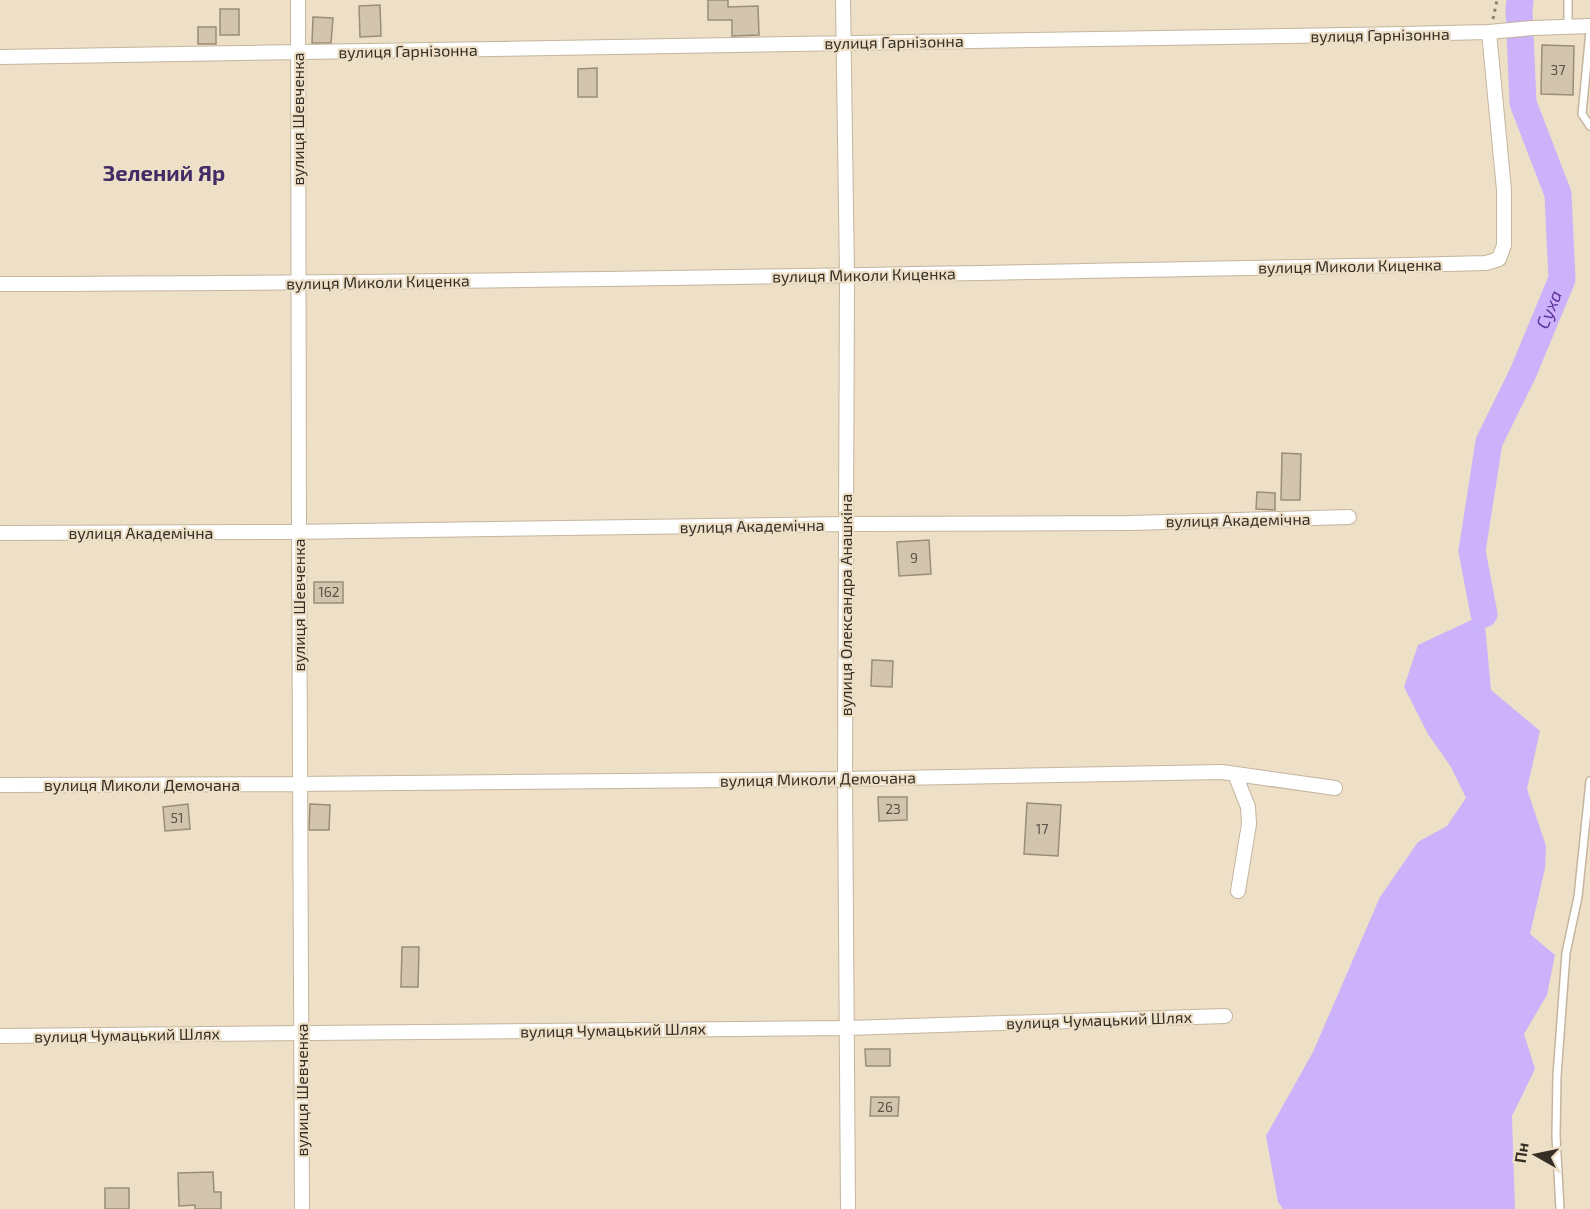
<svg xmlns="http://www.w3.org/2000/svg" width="1590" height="1209" font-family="'Exo 2',sans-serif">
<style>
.water{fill:#cbb2fb}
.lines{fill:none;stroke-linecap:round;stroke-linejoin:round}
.river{stroke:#cbb2fb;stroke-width:27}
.building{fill:#d3c5ad;stroke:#9b8d77;stroke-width:1.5}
.service-casing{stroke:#c4b59e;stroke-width:10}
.minor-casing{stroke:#c4b59e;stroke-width:16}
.path{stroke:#8d8272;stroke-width:3;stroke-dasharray:3 4.5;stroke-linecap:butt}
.service{stroke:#fff;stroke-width:7}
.minor{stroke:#fff;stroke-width:14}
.labels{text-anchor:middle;stroke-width:4.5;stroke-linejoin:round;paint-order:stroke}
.number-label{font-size:14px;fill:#5c5448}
.street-label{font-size:16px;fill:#352f26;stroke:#eedfc7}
.water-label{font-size:18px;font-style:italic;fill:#61349b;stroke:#eedfc7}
.district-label{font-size:22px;font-weight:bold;fill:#432b66;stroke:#eedfc7}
</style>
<rect width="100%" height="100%" fill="#eedfc7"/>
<!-- water -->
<path class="water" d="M1484 614 1491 690 1540 731 1527 789 1546 846 1545 868 1530 934 1555 955 1547 995 1524 1034 1535 1069 1512 1116 1515 1209H1283L1278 1202 1266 1136 1313 1052 1380 897 1418 842 1447 826 1466 798 1451 767 1428 734 1404 687 1418 645Z"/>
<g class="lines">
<!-- river -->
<path class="river" id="s1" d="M1484 614 1472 551 1489 442 1523 373 1562 279 1558 194 1523 103 1519 10 1520 0"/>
</g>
<!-- building -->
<path class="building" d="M708 0H728V7L758 6 759 35 732 36V20H708Z
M380 5 381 36 360 37 359 6Z
M220 9H239V35H220Z
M313 17 333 18 331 43H312Z
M198 27H216V44H198Z
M1542 45 1574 46 1573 95 1541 94Z
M597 68V97H578V69Z
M1282 453 1301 454 1300 500H1281Z
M1257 492 1275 493V510L1256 509Z
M929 540 931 574 899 576 897 542Z
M314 582H343V603H314Z
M872 660 893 661 892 687 871 686Z
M878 797H907V820L879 821Z
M1027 803 1061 805 1058 856 1024 854Z
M188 804 190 829 165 831 163 807Z
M310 804 330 805 329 830H309Z
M402 947H419L418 987H401Z
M865 1049H890V1066H866Z
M871 1097H899L898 1116H870Z
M213 1172 214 1192H221V1209H195V1205L179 1206 178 1173Z
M105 1188H129V1209H105Z"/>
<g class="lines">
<!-- service casing -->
<g class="service-casing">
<path id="service" d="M1568 27V0
M1590 31 1582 114 1590 126
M1560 1209 1556 1136 1557 1076 1566 953 1578 897 1590 781"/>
</g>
<!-- minor casing -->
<g class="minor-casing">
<path id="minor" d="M298 0 299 532 302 1209
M843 0 847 276 845 779 848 1209
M0 57 1404 34 1489 32 1533 28 1590 26
M0 284C469 283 938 274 1407 265L1486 263 1499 259 1504 245V190L1489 32
M0 533 288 532 847 524 1130 523 1349 517
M1235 774 1248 807 1249 824 1238 891
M0 785 294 784 845 779 1222 772 1335 788
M0 1036 847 1028 1225 1016"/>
</g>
<!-- path -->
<path class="path" d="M1493 19 1497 0"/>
<!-- service -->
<use href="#service" class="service"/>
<!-- minor -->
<use href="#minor" class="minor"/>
</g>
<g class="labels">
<!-- number labels -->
<g class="number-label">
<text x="1558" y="75">37</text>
<text x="914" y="563">9</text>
<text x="329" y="597">162</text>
<text x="893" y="814">23</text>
<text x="177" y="823">51</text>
<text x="1042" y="834">17</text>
<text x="885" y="1112">26</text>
</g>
<!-- street labels -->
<g class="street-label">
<text transform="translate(1380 35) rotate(-1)" y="6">вулиця Гарнізонна</text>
<text transform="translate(894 42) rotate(-1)" y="6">вулиця Гарнізонна</text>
<text transform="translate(408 51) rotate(-1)" y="6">вулиця Гарнізонна</text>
<text transform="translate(298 119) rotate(-90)" y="6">вулиця Шевченка</text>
<text transform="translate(1350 266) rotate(-1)" y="6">вулиця Миколи Киценка</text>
<text transform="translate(864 275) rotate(-1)" y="6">вулиця Миколи Киценка</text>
<text transform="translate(378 282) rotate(-1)" y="6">вулиця Миколи Киценка</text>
<text transform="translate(1238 520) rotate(-1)" y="6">вулиця Академічна</text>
<text transform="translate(752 526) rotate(-1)" y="6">вулиця Академічна</text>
<text x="141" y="539">вулиця Академічна</text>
<text transform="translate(299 605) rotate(-90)" y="6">вулиця Шевченка</text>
<text transform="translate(846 605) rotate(-90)" y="6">вулиця Олександра Анашкіна</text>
<text transform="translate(818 779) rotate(-1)" y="6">вулиця Миколи Демочана</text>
<text x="142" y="791">вулиця Миколи Демочана</text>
<text transform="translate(1099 1020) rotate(-2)" y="6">вулиця Чумацький Шлях</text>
<text transform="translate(613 1030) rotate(-1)" y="6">вулиця Чумацький Шлях</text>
<text transform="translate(127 1035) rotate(-1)" y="6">вулиця Чумацький Шлях</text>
<text transform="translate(302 1090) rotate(-90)" y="6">вулиця Шевченка</text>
</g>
<!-- water labels -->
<g class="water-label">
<text dy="6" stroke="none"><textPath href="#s1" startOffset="320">Суха</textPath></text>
</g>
<!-- district labels -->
<g class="district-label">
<text x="164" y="181">Зелений Яр</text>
</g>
</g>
<!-- north arrow -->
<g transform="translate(1536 1155) rotate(279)" stroke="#eedfc7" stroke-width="4.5" paint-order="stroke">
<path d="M0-4.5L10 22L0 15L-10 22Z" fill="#352f26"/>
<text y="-9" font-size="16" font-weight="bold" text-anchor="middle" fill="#352f26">Пн</text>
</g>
</svg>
